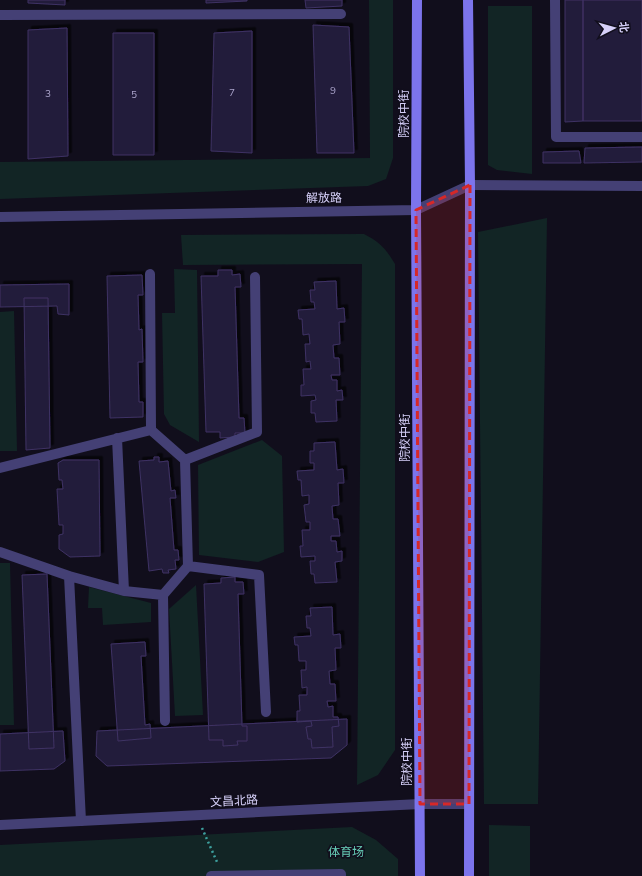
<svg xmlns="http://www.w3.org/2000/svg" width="642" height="876" font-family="'Nunito Sans','Noto Sans SC',sans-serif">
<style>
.green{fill:#122525}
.building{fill:#241d3b;stroke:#3e3264;filter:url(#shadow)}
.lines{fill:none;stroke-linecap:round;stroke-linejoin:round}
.path{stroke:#3da09e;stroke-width:2.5;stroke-dasharray:2 3;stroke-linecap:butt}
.service{stroke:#444075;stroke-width:10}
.minor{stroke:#444075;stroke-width:10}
.tertiary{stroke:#444075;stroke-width:10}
.secondary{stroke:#7c74ec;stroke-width:10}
.marked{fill:#d62828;fill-opacity:0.2;stroke:#d62828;stroke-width:3;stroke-dasharray:8 5;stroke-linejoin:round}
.labels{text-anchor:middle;stroke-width:3.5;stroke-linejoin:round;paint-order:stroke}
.number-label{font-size:10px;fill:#aaa3ca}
.street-label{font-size:12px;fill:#d6d0f9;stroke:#110e1c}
.park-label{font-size:12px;fill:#67ceb8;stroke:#110e1c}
</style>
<defs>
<filter id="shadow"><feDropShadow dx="3.5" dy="-3.5" stdDeviation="0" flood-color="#0009"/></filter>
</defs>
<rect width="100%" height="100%" fill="#110e1c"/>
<!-- green -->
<path class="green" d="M369 0H393V158L386 179 368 186 0 199V162L370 158Z
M488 6H532V174L497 170 488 165Z
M547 218 538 804H484L478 232Z
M364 234C380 242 386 249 395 264V750L378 775 357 785 362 264 183 265 181 235Z
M174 269 197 270 199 442 170 425 164 414 162 313H175Z
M14 311 17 451H0V312Z
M262 440 282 456 284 552 258 562 199 555 198 465Z
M0 563H10L14 725H0Z
M196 585 203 715 175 716 169 609Z
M89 587 151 603V622L103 625 102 608H88Z
M489 825 530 826V876H489Z
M352 827 376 840 398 859V876H0V845Z"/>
<!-- building -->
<path class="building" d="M28 0H65V5L28 3Z
M206 0H247V1L206 3Z
M305 0H342V6L306 8Z
M565 0H583V121L565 122Z
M583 0H642V121H583Z
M313 25 349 27 354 153H317Z
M67 28 68 156 28 159V30Z
M252 31V153L211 151 214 33Z
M113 33H154V155H113Z
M642 147V162L584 163 585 148Z
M579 151 581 163H543V152Z
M218 270H232V275L240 274 241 287H235L239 418H244L245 433H235V437L220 438V432H206L201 276H218Z
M142 275 143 295H138L139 330 142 329 143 362H138L139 402H143V417L110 418 107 276Z
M336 281 337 309 344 308 345 322H339L340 344 333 345 334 358H339L340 375H331L332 380H337V391L342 390 343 400H336L337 421 316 422 315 413H311V401L316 400 315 395 301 396V385H304L303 369H311L310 361 306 362 305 344H310L309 334 303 335 302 319H299L298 310 315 309 314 302H311L310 290H315L314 282Z
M69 284V315L58 314 57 306 0 307V285Z
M24 298H48L50 448 26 450Z
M335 442 337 470 343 469 344 483H338L339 505 332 506 333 519H338L340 536H331V541H336L337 552 342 551V561L335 562 337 582 315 583 314 574H311L310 561H315V556L301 557 300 546H303L302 530H310V522H306L304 505 309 504V495L302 496 301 480H298L297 471 314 470V463H310V451H314V443Z
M154 457H159V462L168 461 171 491 175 490 176 498H170L174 550H178L179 560H175L176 569 168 570 169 573H163L162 569 149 571 139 461 154 460Z
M63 460H99L100 556 70 557 59 549V535L63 534V525H59L57 489H63L62 480H59L58 463Z
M47 574 54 748 29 749 22 575Z
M235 577V582H243L244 594H238L242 726H247V741H237L238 745 223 746V740H209L204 584 221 583V578Z
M332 607 333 635 340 634 341 648H335L336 670 329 671 330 684H335L336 701H327L328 707 333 706V717H338L339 726 332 727 333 747 312 748 311 739H308L306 727 312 726 311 721 297 722V711H300L299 695H307V687L302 688 301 670H306V661H299L298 645H295L294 637 311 636 310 628H307L306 616H311L310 608Z
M145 642 146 656H141L145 725 150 724 151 738 118 741 111 644Z
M347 719V745L331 758 107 766 96 756 97 731Z
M63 731 65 761 54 769 0 771V734Z"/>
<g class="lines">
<!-- path -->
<path class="path" d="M202 828 217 862"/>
<!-- service -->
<path class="service" d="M555 0 556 137H642
M0 15 341 14
M150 274 151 430
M117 438 124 591
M185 460 257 432 255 277
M0 468 151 430 185 460 188 566 163 595 124 591 69 576 0 552
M188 566 259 575 266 712
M69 576 81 821
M163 595 165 721
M211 876 341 874V876"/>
<!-- minor -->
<path class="minor" d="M470 185 642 186"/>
<!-- tertiary -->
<path class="tertiary" d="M0 217 416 210 470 185
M0 825 420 804H469"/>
<!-- secondary -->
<path class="secondary" d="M417 0 416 210 420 876
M468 0 470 185 469 876"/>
</g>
<!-- marked area -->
<path class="marked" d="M470 185 469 804H420L416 210Z"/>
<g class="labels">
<!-- number labels -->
<g class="number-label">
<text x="333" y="94">9</text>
<text x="232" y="96">7</text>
<text x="48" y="97">3</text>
<text x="134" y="98">5</text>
</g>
<!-- street labels -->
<g class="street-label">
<text transform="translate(404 114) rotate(-90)" y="4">院校中街</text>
<text transform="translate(324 198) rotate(-1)" y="4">解放路</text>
<text transform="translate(405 438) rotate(-90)" y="4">院校中街</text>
<text transform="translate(407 762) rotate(-90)" y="4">院校中街</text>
<text transform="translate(234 801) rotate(-3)" y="4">文昌北路</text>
</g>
<!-- park labels -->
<g class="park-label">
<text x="346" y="856">体育场</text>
</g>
</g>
<!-- north arrow -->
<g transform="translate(614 28) rotate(84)" stroke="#110e1c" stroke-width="3" paint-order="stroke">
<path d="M0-3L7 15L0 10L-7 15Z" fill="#d6d0f9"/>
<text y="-6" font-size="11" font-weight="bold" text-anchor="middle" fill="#d6d0f9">北</text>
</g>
</svg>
